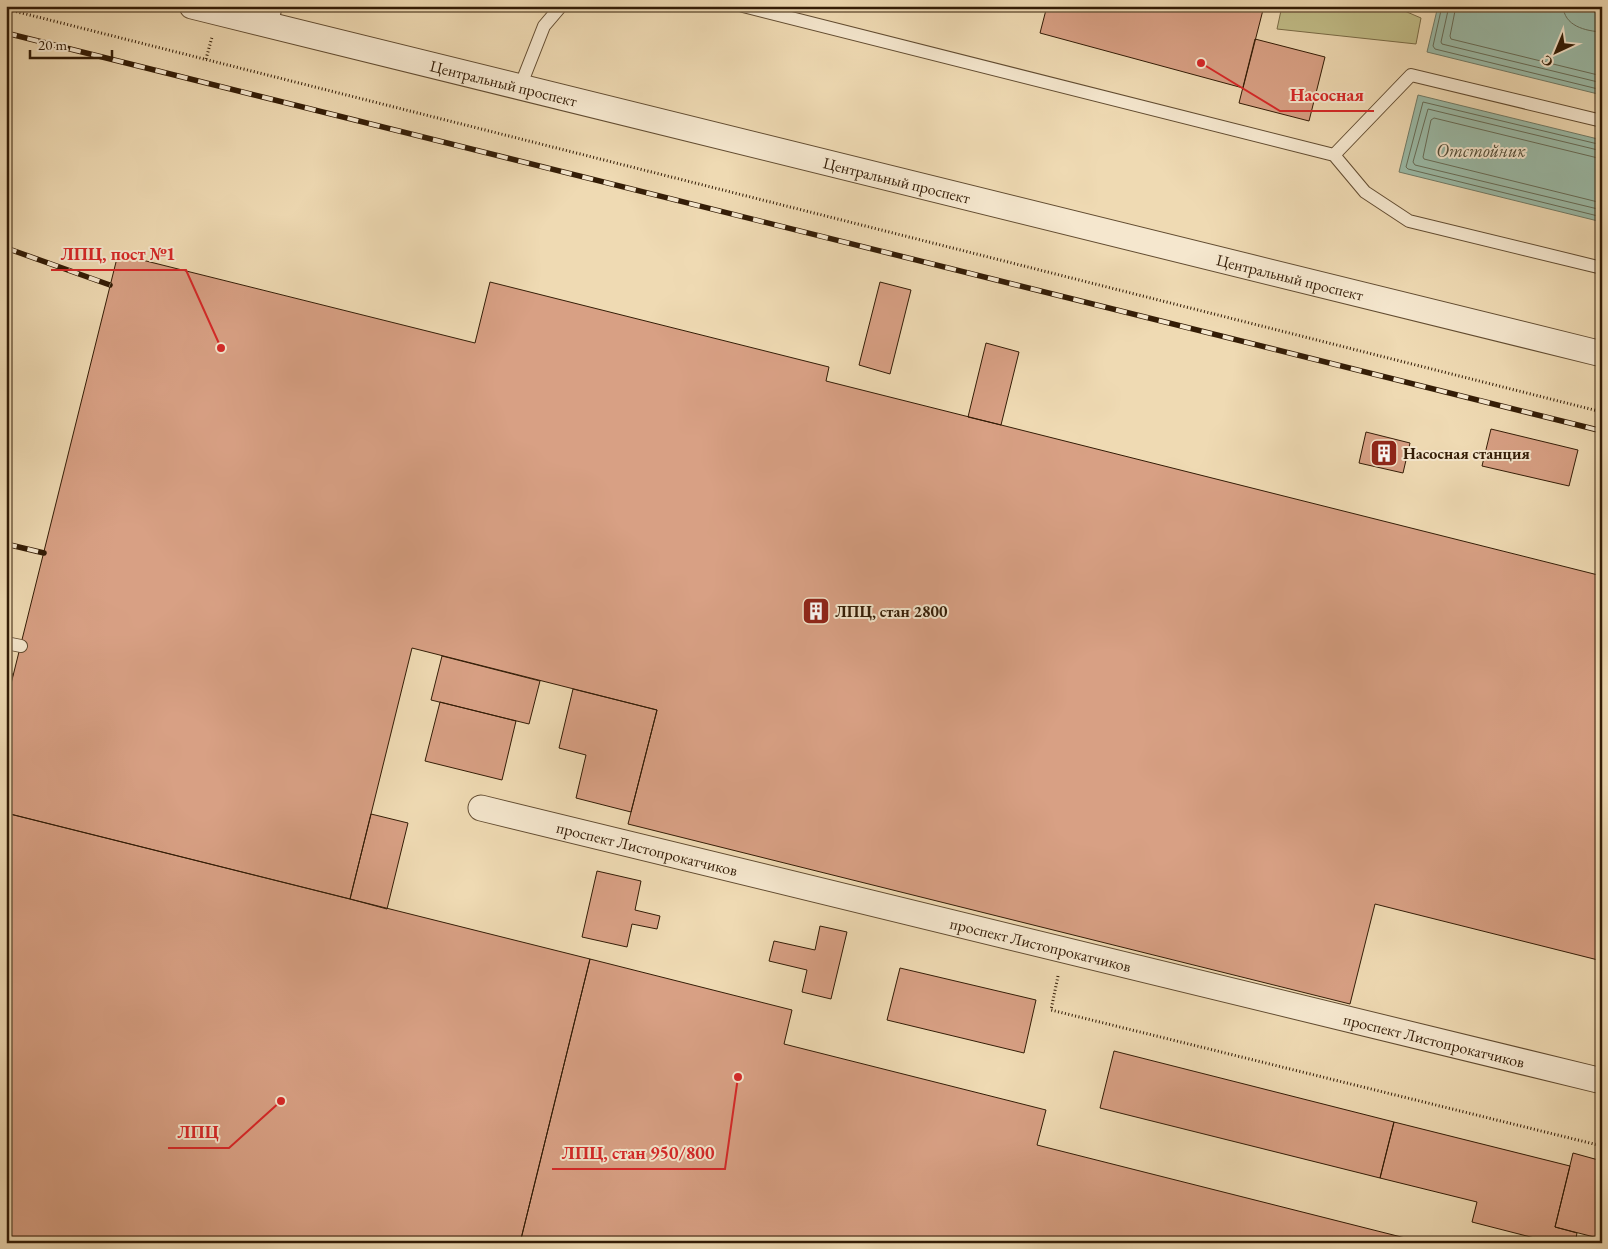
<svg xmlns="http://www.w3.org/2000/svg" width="1608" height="1249" font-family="'EB Garamond',serif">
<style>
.green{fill:#c1bd88;stroke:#7a6c47}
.water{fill:#9bbba8;stroke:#717b67}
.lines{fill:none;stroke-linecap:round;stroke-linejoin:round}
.shore{stroke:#676c57;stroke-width:1}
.building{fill:#d8a084;stroke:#331c06}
.service-casing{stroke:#624c31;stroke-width:14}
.minor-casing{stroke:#624c31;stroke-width:27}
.path{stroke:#331c06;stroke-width:3;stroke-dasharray:1 2.5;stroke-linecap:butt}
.service{stroke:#f5e7ce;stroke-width:12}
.minor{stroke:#f5e7ce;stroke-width:25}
.rail-casing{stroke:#331c06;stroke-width:5.5}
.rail{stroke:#f5e7ce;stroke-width:4;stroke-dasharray:11;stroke-linecap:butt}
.labels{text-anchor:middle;stroke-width:4;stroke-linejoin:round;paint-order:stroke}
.street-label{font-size:16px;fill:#331c06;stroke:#f5e7ce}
.poi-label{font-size:16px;font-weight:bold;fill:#331c06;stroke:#f5e7ce;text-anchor:start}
.water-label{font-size:18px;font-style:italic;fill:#524c37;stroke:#f5e7ce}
.leader{fill:none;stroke:#d62828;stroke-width:2}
.callout-dot{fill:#d62828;stroke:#f5e7ce;stroke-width:2}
.callout-label{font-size:18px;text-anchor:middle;font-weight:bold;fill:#d62828;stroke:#f5e7ce;stroke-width:4;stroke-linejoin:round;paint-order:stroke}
</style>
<rect width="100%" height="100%" fill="#efdab3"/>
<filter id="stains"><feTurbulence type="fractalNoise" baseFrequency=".004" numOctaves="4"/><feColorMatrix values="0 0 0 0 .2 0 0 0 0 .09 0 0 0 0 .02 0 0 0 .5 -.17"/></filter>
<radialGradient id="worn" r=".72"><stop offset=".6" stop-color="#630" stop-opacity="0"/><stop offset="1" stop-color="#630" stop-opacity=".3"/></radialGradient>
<!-- green -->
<path class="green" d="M1282 6H1393L1421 18 1416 44 1277 29Z"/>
<!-- water -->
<path class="water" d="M1438 6H1573L1602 13V95L1427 52Z
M1418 95 1602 140V222L1399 172Z"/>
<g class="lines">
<!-- shore -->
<path class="shore" d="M1442 6 1433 46 1435 49 1602 90
M1449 6 1441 42 1442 44 1602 83
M1456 6 1450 36 1451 39 1602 76
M1563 6C1564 26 1585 31 1602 32
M1602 145 1423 102 1406 167 1408 169 1602 217
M1602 151 1428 109 1413 162 1415 165 1602 210
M1602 159 1434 118 1431 120 1423 157 1424 159 1602 203"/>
</g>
<!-- building -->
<path class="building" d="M1047 6H1264L1243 88 1040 33Z
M1255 39 1325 57 1309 121 1239 103Z
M118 254 475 343 490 282 829 367 826 381 1602 576V961L1375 904 1350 1004 628 824 657 710 412 648 350 899 6 813V704Z
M880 282 911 290 890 374 859 365Z
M986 343 1019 352 1001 425 968 417Z
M1491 429 1578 450 1569 486 1482 466Z
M1366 432 1410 443 1403 473 1359 463Z
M442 656 540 681 529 724 431 700Z
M6 673 13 674 6 704Z
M573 689 657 710 631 812 576 798 586 755 559 748Z
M440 702 516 721 502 780 425 761Z
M6 813 590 959 520 1243H6Z
M371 814 408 823 387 909 350 899Z
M597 871 641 881 635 910 660 916 657 929 632 924 627 947 582 937Z
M820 926 847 932 831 999 802 992 807 970 769 961 774 941 815 950Z
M590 959 792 1010 784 1044 1046 1110 1037 1145 1425 1243H520Z
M900 968 1036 1000 1024 1053 887 1020Z
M1114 1051 1394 1122 1380 1178 1100 1108Z
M1394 1122 1570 1166 1555 1227 1577 1233 1575 1243H1554L1472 1222 1477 1202 1380 1178Z
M1573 1153 1602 1161V1239L1555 1227Z"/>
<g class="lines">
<!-- service casing -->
<g class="service-casing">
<path id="service" d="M743 6 1334 155 1365 192 1409 221 1602 268
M271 26 276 6
M520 87 544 26 561 6
M1334 155 1411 75 1602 121
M6 643 21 646"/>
</g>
<!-- minor casing -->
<g class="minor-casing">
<g id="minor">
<path id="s1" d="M192 6 1602 354"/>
<path id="s2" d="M481 808 1602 1081"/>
</g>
</g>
<!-- path -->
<path class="path" d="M6 9 1602 412
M206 59 212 37
M1058 976 1051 1010 1602 1146"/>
<!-- service -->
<use href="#service" class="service"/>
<!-- minor -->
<use href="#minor" class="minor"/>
<!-- rail casing -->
<g class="rail-casing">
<path id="rail" d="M6 33 1602 431
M6 248 110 285
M6 544 44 553"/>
</g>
<!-- rail -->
<use href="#rail" class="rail"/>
</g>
<!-- icons -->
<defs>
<g id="building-square" transform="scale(1.4375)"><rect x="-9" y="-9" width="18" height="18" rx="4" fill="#8f2418" stroke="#f5e7ce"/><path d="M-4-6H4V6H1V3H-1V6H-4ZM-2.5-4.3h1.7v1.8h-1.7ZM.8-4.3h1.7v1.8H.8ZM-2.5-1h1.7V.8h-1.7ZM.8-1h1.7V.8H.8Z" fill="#fff"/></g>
</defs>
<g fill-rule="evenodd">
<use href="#building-square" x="1384" y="453"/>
<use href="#building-square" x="816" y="611"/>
</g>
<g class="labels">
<!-- street labels -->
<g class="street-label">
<text dy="6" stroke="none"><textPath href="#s1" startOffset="321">Центральный проспект</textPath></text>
<text dy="6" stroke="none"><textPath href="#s1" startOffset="726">Центральный проспект</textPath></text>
<text dy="6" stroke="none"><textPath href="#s1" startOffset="1131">Центральный проспект</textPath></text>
<text dy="6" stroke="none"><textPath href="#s2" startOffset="171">проспект Листопрокатчиков</textPath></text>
<text dy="6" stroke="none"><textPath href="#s2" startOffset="576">проспект Листопрокатчиков</textPath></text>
<text dy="6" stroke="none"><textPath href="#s2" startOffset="981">проспект Листопрокатчиков</textPath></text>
</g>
<!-- poi labels -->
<g class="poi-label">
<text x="1403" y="459">Насосная станция</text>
<text x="835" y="617">ЛПЦ, стан 2800</text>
</g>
<!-- water labels -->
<g class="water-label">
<text x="1481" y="157">Отстойник</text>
</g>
</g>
<!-- callouts -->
<path class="leader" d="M1201 63L1280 111H1374M221 348L186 270H51M281 1101L229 1148H168M738 1077L725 1169H552"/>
<g class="callout-dot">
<circle cx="1201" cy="63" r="5"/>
<circle cx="221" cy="348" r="5"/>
<circle cx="281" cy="1101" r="5"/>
<circle cx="738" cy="1077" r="5"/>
</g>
<g class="callout-label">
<text x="1327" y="101">Насосная</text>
<text x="118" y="260">ЛПЦ, пост №1</text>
<text x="198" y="1138">ЛПЦ</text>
<text x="638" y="1159">ЛПЦ, стан 950/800</text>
</g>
<!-- margin -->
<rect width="1608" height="1249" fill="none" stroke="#efdab3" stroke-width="25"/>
<rect x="8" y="8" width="1593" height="1234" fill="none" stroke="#331c06" stroke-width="2.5"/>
<rect x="12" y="12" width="1583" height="1224" fill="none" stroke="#331c06"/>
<!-- north arrow -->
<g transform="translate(1556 52) rotate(224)" stroke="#f5e7ce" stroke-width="4" paint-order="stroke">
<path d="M0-4L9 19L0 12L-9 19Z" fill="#331c06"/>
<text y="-8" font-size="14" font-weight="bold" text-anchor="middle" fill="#331c06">С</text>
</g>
<!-- scale -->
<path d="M30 50v8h82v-8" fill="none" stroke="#331c06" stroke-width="2.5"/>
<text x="38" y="50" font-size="15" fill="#331c06" stroke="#f5e7ce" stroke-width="4" paint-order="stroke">20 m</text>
<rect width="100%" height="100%" filter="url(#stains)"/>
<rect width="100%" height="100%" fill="url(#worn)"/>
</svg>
